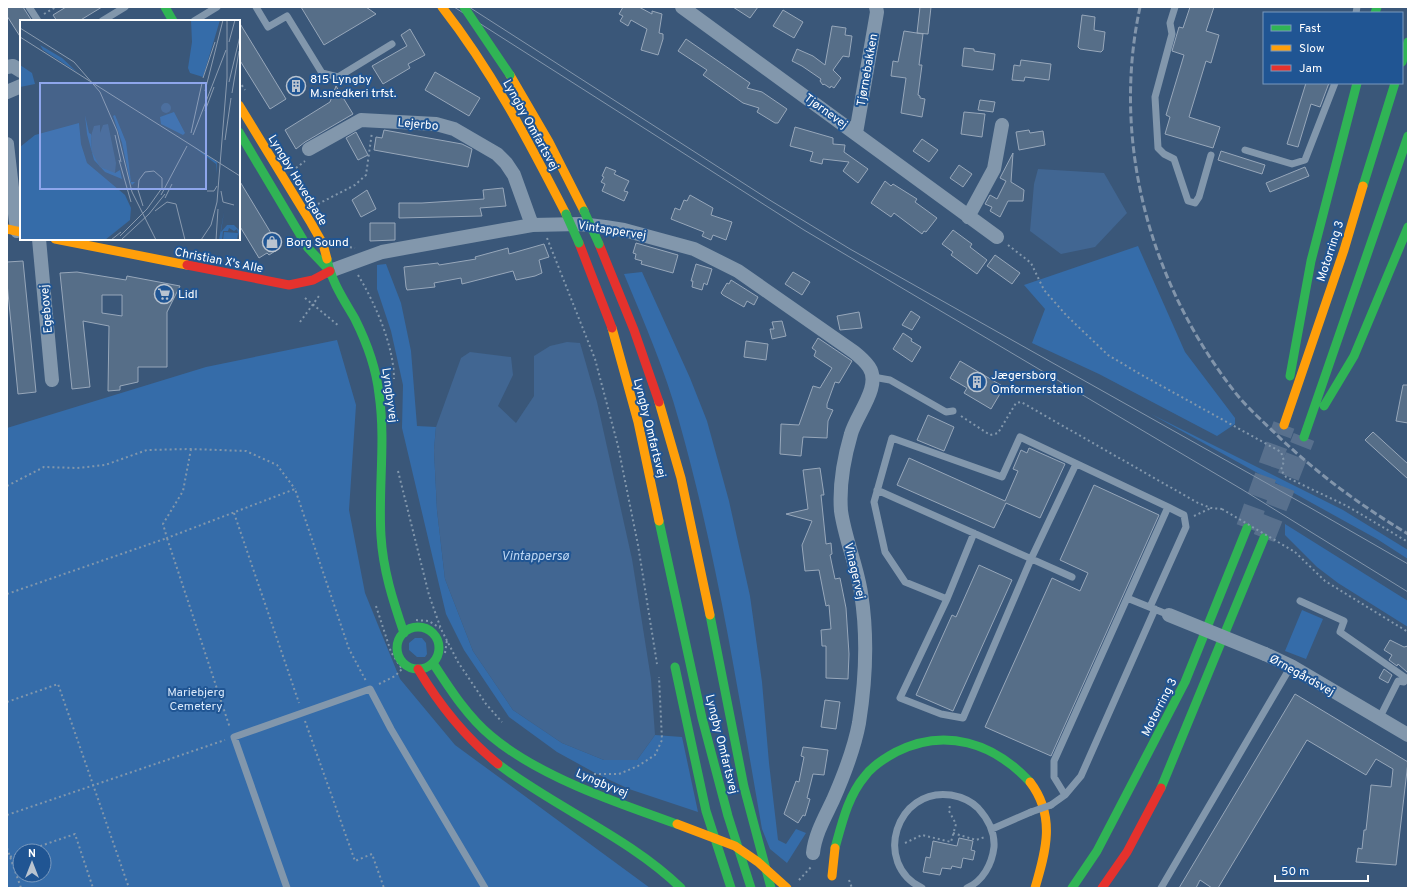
<svg xmlns="http://www.w3.org/2000/svg" width="1415" height="895" font-family="Overpass,sans-serif">
<style>
.green{fill:#356ca9;fill-rule:evenodd}
.water{fill:#416692}
.building{fill:#566e88;stroke:#97a7ba;fill-rule:evenodd}
.lines{fill:none;stroke-linecap:round;stroke-linejoin:round}
.highway-tunnel{stroke:#58708d;stroke-width:22;stroke-dasharray:22 11;stroke-linecap:butt}
.path{stroke:#8297ac;stroke-width:2;stroke-dasharray:2 3;stroke-linecap:butt}
.lane{stroke:#8297ac;stroke-width:7}
.street{stroke:#8297ac;stroke-width:14}
.fast{stroke:#30b455;stroke-width:9}
.slow{stroke:#ff9f0a;stroke-width:9}
.jam{stroke:#e5322d;stroke-width:9}
.tram{stroke:#8295ab;stroke-width:1}
.rail{stroke:#8295ab;stroke-width:3;stroke-dasharray:7 3;stroke-linecap:butt}
.path-bridge{stroke:#8297ac;stroke-width:2;stroke-dasharray:2 3;stroke-linecap:butt}
.lane-bridge{stroke:#8297ac;stroke-width:7}
.street-bridge{stroke:#8297ac;stroke-width:14}
.fast-bridge{stroke:#30b455;stroke-width:9}
.slow-bridge{stroke:#ff9f0a;stroke-width:9}
.labels{text-anchor:middle;stroke-width:4;stroke-linejoin:round;paint-order:stroke}
.street-label{font-size:12px;fill:#fff;stroke:#205593}
.poi-label{font-size:12px;fill:#fff;stroke:#205593;text-anchor:start}
.park-label{font-size:12px;fill:#d8e8fa;stroke:#205593}
.water-label{font-size:13px;font-style:italic;fill:#bfd8f4;stroke:#205593}
.inset-road{fill:none;stroke:#899aaf;stroke-width:1}
.view{fill:#8ea6ec;fill-opacity:0.15;stroke:#8ea6ec;stroke-width:2}
.inset-edge{fill:none;stroke:#fff;stroke-width:2}
</style>
<rect width="100%" height="100%" fill="#3a5779"/>
<!-- green -->
<path class="green" d="M1138 246 1185 352 1235 418V424L1217 436 1099 374 1032 343 1045 309 1024 285Z
M386 264 401 303 411 351 417 426 436 427 434 450 437 510 445 579 473 651 513 710 562 743 604 760H637L655 735 682 737 698 812 629 789 597 774 557 752 509 717 464 650 446 614 402 428 403 385 391 331 377 289V265Z
M642 272 690 378 707 421 729 501 750 596 762 682 769 763 778 840 786 844 796 829 806 833 787 863 770 849 762 829C738 692 717 555 679 421 665 370 644 322 624 274Z
M337 340 356 405 349 510 365 593 400 679 455 745 650 888H7V428L206 367ZM20 851H44V875H20Z
M1151 414 1343 510 1408 550V559L1377 539Z
M1285 524 1408 601V627L1338 583 1317 567 1285 535Z
M1302 610 1323 619 1306 659 1285 651Z
M415 638H422L426 643 427 654 425 657H417L409 650V643Z"/>
<!-- water -->
<path class="water" d="M1038 169 1104 173 1127 213 1095 247 1061 254 1030 231 1034 184Z
M567 342 580 343 597 402 632 559 651 679 655 735 637 760H604L562 743 513 710 473 651 445 579 437 510 434 450 436 427 461 358 470 352 511 357 513 375 498 406 516 423 534 396V356L550 346Z"/>
<!-- building -->
<path class="building" d="M7 7H23L32 21H21V38L7 16Z
M66 7H102L79 21H57L53 15Z
M301 7H366L376 14 324 45Z
M623 7H639L652 14V11L662 14 659 33 663 34V39L658 55 641 50 647 29 631 20 628 26 620 21 623 16 619 14Z
M733 7H758L750 18Z
M920 7H931L928 34 917 33Z
M1190 7H1214L1206 31 1219 35 1211 63 1206 61 1189 117 1220 127 1213 148 1165 134 1170 117 1166 115 1184 55 1172 51 1179 27 1183 28Z
M783 10 803 22 794 38 773 26Z
M1082 15 1095 17 1094 30 1105 32 1103 50 1101 52 1080 49 1078 47Z
M239 22 286 99 270 109 239 59Z
M832 26 846 28 845 35 852 36 849 57 843 56 833 70 841 78 834 88 831 86 830 88 824 84 823 85 820 81 821 79 802 66 792 61 797 49 813 56 825 65Z
M410 29 425 55 408 64 410 68 383 84 372 66 407 46 401 35Z
M904 31 923 34 919 65H922L918 95 920 96V98L925 99 922 117 901 113 906 78 891 76 893 61 898 62Z
M686 39 750 83 747 88 762 92 787 109 778 123H775L757 112 759 108 743 103 703 75 707 70 678 51Z
M964 48 974 49V51L995 54 993 70 962 66Z
M1021 60 1051 64 1049 80 1025 77 1024 81 1012 80 1014 65 1020 66Z
M435 72 480 98 469 116 425 90Z
M1306 83H1329L1320 107 1311 104 1298 147 1287 144Z
M336 86 353 114 305 142 296 149 285 130 330 102Z
M980 100 995 102 993 112 978 110Z
M964 112 985 114 982 137 961 134Z
M795 127 833 138V144L845 145 844 152 868 169 858 183 843 171 849 162 823 159 822 164 810 161 813 152 790 146Z
M384 130 462 144 472 149 468 167 374 150 376 137 382 138Z
M1029 130 1030 133 1043 131 1045 145 1019 150 1016 132Z
M356 132 368 155 358 160 346 138Z
M922 139 938 150 929 162 913 151Z
M1221 151 1265 165 1262 174 1218 160Z
M1013 153 1011 182 1024 190 1023 201H1008L1000 217 990 211 992 207 985 204 990 195 997 199 1006 181 1000 178Z
M959 165 972 174 963 187 950 178Z
M606 167 616 171 614 174 629 181 624 191 628 192 624 201 602 191 605 184 601 182 604 177 602 176Z
M1305 167 1309 176 1270 192 1266 183Z
M239 180 280 248 269 255 267 253 259 258 239 225Z
M885 181 891 186 893 184 917 199 915 202 937 218 926 232 924 231 922 234 894 213 891 217 871 203Z
M503 188 506 206 480 208 482 216 399 218V203H422L484 199 483 190Z
M367 190 376 209 361 217 352 200Z
M690 195 713 208 711 215 732 222 726 240 713 235 711 240 702 236 704 232 671 219 675 208 680 210 684 200 687 201Z
M370 223H395V240L370 241Z
M953 230 972 244 970 247 987 260 977 274 951 255 953 252 942 244Z
M636 243 678 255 673 273 641 264 642 261 635 259 636 254 633 253Z
M544 244 549 257 539 260 542 273 535 276 516 280 513 271 462 284 461 278 434 283 435 287 407 290 406 287 404 267 438 263 439 265 476 259 475 257 508 248 509 254Z
M995 255 1020 273 1012 284 987 266Z
M23 261 36 392 18 394 7 283V262Z
M696 264 712 269 707 285 704 283 702 290 692 287 693 281H691Z
M77 272 126 280 127 276 180 286 167 312V367H138V382L120 386V390L108 391 109 326 83 321 90 387 72 389 60 273ZM102 295H122V316L102 313Z
M793 272 810 282 802 295 785 284Z
M731 280 758 297 754 305 747 301 744 307 723 295 721 293 727 283 729 284Z
M911 311 920 317 912 330 902 325Z
M859 312 862 328 840 330 837 316Z
M782 321 786 336 772 339 770 329H774L772 322Z
M903 333 912 339 911 341 921 347 912 362 893 349Z
M818 338 852 361 839 383 835 382 827 404V408L833 410 828 421 827 438 803 437 801 456 780 454 781 424 799 425 813 386 820 388 832 368 814 356 816 351 812 348Z
M746 341 768 344 766 360 744 357Z
M960 361 1004 387 991 409 964 393 967 388 950 378Z
M1403 385H1408V423L1396 421Z
M928 415 954 427 944 451 917 440Z
M1373 432 1408 464V479L1365 440Z
M1029 448 1065 464 1040 518 1006 503 994 528 897 485 909 458 1005 501 1018 471 1013 469 1021 450 1027 453Z
M820 468 824 495H821L826 544 831 543 832 554 830 555 835 579 840 578 846 608 849 654 848 679 826 678V646H822L821 630 831 629 829 605 826 606 819 570 805 571 802 545 812 521 786 514 808 509 803 470Z
M1094 485 1159 515 1051 756 985 727 1052 578 1080 591 1088 573 1060 560Z
M979 565 1012 580 953 711 916 695 952 615 956 617Z
M1390 640 1404 647 1408 646V673L1398 664 1397 666 1389 660 1392 655 1384 650Z
M1384 669 1392 675 1388 683 1379 678Z
M1295 694 1408 762 1396 865 1356 862 1358 848 1362 849 1364 830H1366L1371 785 1391 787 1393 769 1376 759 1366 775 1307 740 1218 888H1212L1200 880 1196 888H1179Z
M825 700 840 702 836 729 821 727Z
M803 747 828 750 824 775 813 774 807 798 810 799 805 816 803 815 798 823 784 814 796 781 799 782 804 757 801 756Z
M959 838 973 841 971 850 975 851 973 860 963 858 961 868 952 866 951 869 942 868 940 875 923 872 926 857 930 858 933 841 957 846Z"/>
<g class="lines">
<!-- highway-tunnel -->
<path class="highway-tunnel" d="M1247 528 1284 425
M1264 538 1304 437"/>
<!-- path -->
<path class="path" d="M44 14 56 7
M239 81 245 90
M296 168 305 161
M318 204 355 185 366 175 372 132
M547 238 595 359 618 446 638 545 657 664
M1008 245 1031 263 1044 290 1067 316 1108 355 1140 374 1281 452 1284 461 1281 470 1286 477 1347 506 1408 542
M340 246 355 248
M358 275C375 303 394 346 394 379
M305 298 339 326
M300 322 319 296
M961 416 990 435 998 433 1016 403 1021 402 1198 503 1211 508 1222 509
M191 449 183 491 163 524 167 538 295 489 349 649 366 681
M398 471 429 595 441 629 458 662 486 704 502 722
M7 486 44 467 77 468 105 465 147 450 191 449 246 451 277 465 295 489
M234 513 299 703
M1194 516 1211 508
M1295 552 1325 581 1408 632
M7 594 167 538 230 728
M376 606 391 652 402 669
M416 620 429 621 440 628
M445 653 447 640
M379 684 395 676 402 669
M7 702 58 684 129 888
M305 721 355 861 372 854 384 888
M594 774H619L638 766 655 755 662 740 659 677
M1407 800H1408
M7 815 225 740
M953 833 976 840 985 837
M905 843 922 835 951 842 956 824 949 811 950 805
M7 848 21 888
M26 851 75 834 93 888
M10 857 20 853
M799 880 812 866
M849 880 852 888"/>
<!-- lane -->
<path class="lane" d="M29 7 38 21
M256 7 268 27 287 16 322 73 338 77 392 44
M1175 7 1170 23 1172 34 1155 97 1158 148 1164 154 1174 159 1188 201 1195 203 1199 197 1211 155
M1356 13 1357 7
M102 21 125 7
M194 21 217 7
M1245 150 1292 164 1305 160 1335 83
M873 377 890 380 946 412 953 411
M877 490 1072 577
M974 533 947 599 900 698 941 714 963 718 1031 559 1076 464
M1127 598 1169 615
M947 599 905 582 885 552 874 502 892 438 1002 477 1020 437 1168 507
M1300 601 1344 621 1340 632 1406 678 1404 682 1398 681 1379 719
M1065 795 1054 777V761L1168 507 1184 515 1186 527 1150 607
M1051 805 1065 795 1081 776 1155 609
M992 829 1031 812
M287 888 234 737 370 689 391 729 485 888
M922 888C872 864 896 787 951 795 962 797 971 801 978 808 988 819 995 832 994 847 992 864 983 881 967 888
M1161 888 1291 666"/>
<!-- street -->
<path class="street" d="M682 7 997 237
M7 67 13 66 21 71
M7 92 21 86
M856 133 877 12 876 7
M7 144 17 231
M309 149 361 120 436 124 454 129 497 154 506 163 514 175 532 225
M968 217 994 169 1002 125
M39 239 52 380
M330 271 382 252 532 225 580 224 605 227 624 230 694 249 738 271 854 352C859 356 865 361 869 367 882 386 856 415 851 434 844 458 839 485 841 511 845 539 857 566 861 593 868 637 866 679 859 723 854 750 844 775 833 800 825 817 815 834 813 853
M1265 654 1291 666 1408 735"/>
<!-- fast -->
<path class="fast" d="M165 7 173 21
M1375 13 1377 7
M1402 62 1408 42
M239 132 308 248 328 269
M1363 186 1395 83
M327 259C331 281 344 300 355 319 367 343 376 367 379 394 386 441 378 489 381 536 383 570 393 601 404 633
M1290 376 1311 261 1357 83
M1324 406 1354 356 1408 227
M1304 437 1408 136
M659 521 702 718 728 816 751 888
M710 615 744 787 771 888
M397 648a21 21 0 1 1 42 0a21 21 0 1 1-42 0Z
M433 663C450 689 467 716 491 736 540 777 617 803 677 824
M675 667 706 811 731 888
M498 764C556 808 630 838 681 888
M1161 788 1264 538
M835 848C842 823 848 796 865 776 873 765 885 758 896 752 945 727 994 743 1030 782
M1072 888 1097 851 1185 682 1247 528"/>
<!-- slow -->
<path class="slow" d="M442 7C492 71 529 142 566 214
M510 75 549 142 584 211
M239 105 311 223 323 244 327 259
M7 229 21 232
M55 239 187 265
M612 328 638 422 659 521
M659 402 681 478 710 615
M1284 425 1344 250 1363 186
M1030 782C1056 816 1046 851 1035 888"/>
<!-- jam -->
<path class="jam" d="M579 243 612 328
M599 244 634 330 659 402
M187 265 289 285 313 280 330 271
M418 669C440 706 465 737 498 764
M1102 888 1127 852 1161 788"/>
<!-- tram -->
<path class="tram" d="M454 7 804 230 1243 490 1408 592
M469 7 768 199 850 249 1309 507 1408 564"/>
<!-- rail -->
<path class="rail" d="M1140 7C1111 142 1150 283 1234 391 1248 409 1265 423 1281 439 1322 477 1360 505 1408 534"/>
<!-- path-bridge -->
<path class="path-bridge" d="M1222 509 1295 552"/>
<!-- lane-bridge -->
<path class="lane-bridge" d="M1031 812 1051 805"/>
<!-- street-bridge -->
<path class="street-bridge" d="M1169 615 1265 654"/>
<!-- fast-bridge -->
<path class="fast-bridge" d="M464 7 510 75
M584 211 599 244
M566 214 579 243"/>
<!-- slow-bridge -->
<path class="slow-bridge" d="M677 824 735 846 758 862 787 888
M832 876 835 848"/>
</g>
<!-- icons -->
<defs>
<g id="building-ring" transform="scale(1)"><circle r="9.5" fill="#205593" stroke="#bac4d0" stroke-width="1.5"/><path d="M-4-6H4V6H1V3H-1V6H-4ZM-2.5-4.3h1.7v1.8h-1.7ZM.8-4.3h1.7v1.8H.8ZM-2.5-1h1.7V.8h-1.7ZM.8-1h1.7V.8H.8Z" fill="#bac4d0"/></g>
<g id="shop-ring" transform="scale(1)"><circle r="9.5" fill="#205593" stroke="#bac4d0" stroke-width="1.5"/><path d="M-5-2.5h2.3a2.7 3.5 0 0 1 5.4 0H5L5.5 6h-11ZM-1.5-2.5h3a1.5 2.3 0 0 0-3 0Z" fill="#bac4d0"/></g>
<g id="supermarket-ring" transform="scale(1)"><circle r="9.5" fill="#205593" stroke="#bac4d0" stroke-width="1.5"/><path d="M-6-5.5h2.5l.6 2H6L4.5 2H-2.5L-4.4-4H-6ZM-1.5 3.2a1.3 1.3 0 1 0 .1 0ZM3 3.2a1.3 1.3 0 1 0 .1 0Z" fill="#bac4d0"/></g>
</defs>
<g fill-rule="evenodd">
<use href="#building-ring" x="296" y="86"/>
<use href="#shop-ring" x="272" y="242"/>
<use href="#supermarket-ring" x="164" y="294"/>
<use href="#building-ring" x="977" y="382"/>
</g>
<g class="labels">
<!-- street labels -->
<g class="street-label">
<text transform="translate(867 70) rotate(-80)" y="4">Tjørnebakken</text>
<text transform="translate(826 111) rotate(36)" y="4">Tjørnevej</text>
<text transform="translate(418 124) rotate(5)" y="4">Lejerbo</text>
<text transform="translate(531 125) rotate(61)" y="4">Lyngby Omfartsvej</text>
<text transform="translate(298 180) rotate(59)" y="4">Lyngby Hovedgade</text>
<text transform="translate(612 230) rotate(9)" y="4">Vintappervej</text>
<text transform="translate(1330 251) rotate(-72)" y="4">Motorring 3</text>
<text transform="translate(219 260) rotate(11)" y="4">Christian X's Alle</text>
<text transform="translate(46 309) rotate(-95)" y="4">Egebovej</text>
<text transform="translate(390 395) rotate(82)" y="4">Lyngbyvej</text>
<text transform="translate(650 428) rotate(76)" y="4">Lyngby Omfartsvej</text>
<text transform="translate(855 571) rotate(77)" y="4">Vinagervej</text>
<text transform="translate(1302 675) rotate(29)" y="4">Ørnegårdsvej</text>
<text transform="translate(1159 707) rotate(-63)" y="4">Motorring 3</text>
<text transform="translate(722 744) rotate(76)" y="4">Lyngby Omfartsvej</text>
<text transform="translate(602 783) rotate(23)" y="4">Lyngbyvej</text>
</g>
<!-- poi labels -->
<g class="poi-label">
<text x="310" y="83">815 Lyngby<tspan x="310" dy="14">M.snedkeri trfst.</tspan></text>
<text x="286" y="246">Borg Sound</text>
<text x="178" y="298">Lidl</text>
<text x="991" y="379">Jægersborg<tspan x="991" dy="14">Omformerstation</tspan></text>
</g>
<!-- park labels -->
<g class="park-label">
<text x="196" y="696">Mariebjerg<tspan x="196" dy="14">Cemetery</tspan></text>
</g>
<!-- water labels -->
<g class="water-label">
<text x="535" y="560">Vintappersø</text>
</g>
</g>
<!-- overview -->
<g transform="translate(20 20)">
<rect width="220" height="220" fill="#3a5779"/>
<path d="M171 0H200L183 57 170 53 168 48 172 22ZM20 25 42 38 57 52 23 30ZM0 45 12 53 15 64 0 67ZM154 92 165 113 163 115 141 104 140 97ZM65 95 69 113 71 114 72 132 95 153 100 150 102 159 85 152 74 140 67 114ZM95 95 106 122 111 162H115L112 165 110 161 102 123 93 96ZM59 103 61 124 67 143 105 175 111 188 110 200 85 220H0V127L15 115ZM171 125 197 142 196 154V144ZM204 192 201 212 207 205H214L220 211V220L217 209 214 211 209 208 208 211H203L202 220H199ZM204 212 218 213 217 220H203Z" fill="#356ca9"/>
<path d="M141 88a5 5 0 1 1 10 0a5 5 0 1 1-10 0ZM88 104 96 143 95 153 80 147 72 132 71 116 74 106 80 105V113L83 105Z" fill="#416692"/>
<path class="inset-road" d="M0 8 54 42 80 72 97 111 112 172 136 220M0 17 220 156M209 22 215 0M183 58 195 22M209 62 220 16M185 71 203 0M212 73 219 31M185 91 194 67M171 113 182 63M95 115 101 142M173 115 206 30M205 120 211 78M99 140 111 182M187 171H194L197 166M201 171 203 182 214 185M141 175 167 126M145 178 152 164M135 191 147 182 156 184 165 220M100 216 127 189 142 168V158L134 151 125 152 119 160 118 170 123 186M91 220 101 212M101 220 129 194 145 174M181 220 191 205 197 182 207 58V0M196 220 198 189"/>
<path class="view" d="M20 63H186V169H20Z"/>
<rect width="220" height="220" class="inset-edge"/>
</g>
<!-- border -->
<rect width="1415" height="895" fill="none" stroke="#ffffff" stroke-width="16"/>
<!-- legend -->
<rect x="1263" y="12" width="140" height="72" fill="#205593" stroke="#7999be"/>
<rect x="1271" y="25" width="20" height="6" fill="#30b455" stroke="#7999be"/>
<text x="1299" y="32" font-size="12" fill="#ffffff">Fast</text>
<rect x="1271" y="45" width="20" height="6" fill="#ff9f0a" stroke="#7999be"/>
<text x="1299" y="52" font-size="12" fill="#ffffff">Slow</text>
<rect x="1271" y="65" width="20" height="6" fill="#e5322d" stroke="#7999be"/>
<text x="1299" y="72" font-size="12" fill="#ffffff">Jam</text>
<!-- north arrow -->
<g transform="translate(32 863)"><circle r="19" fill="#205593" stroke="#7999be"/>
<path d="M0-3L7 15L0 10L-7 15Z" fill="#bac4d0"/>
<text y="-6" font-size="11" font-weight="bold" text-anchor="middle" fill="#ffffff">N</text>
</g>
<!-- scale -->
<path d="M1275 875v6h93v-6" fill="none" stroke="#ffffff" stroke-width="2"/>
<text x="1281" y="875" font-size="12" fill="#ffffff" stroke="#205593" stroke-width="3" paint-order="stroke">50 m</text>
</svg>
